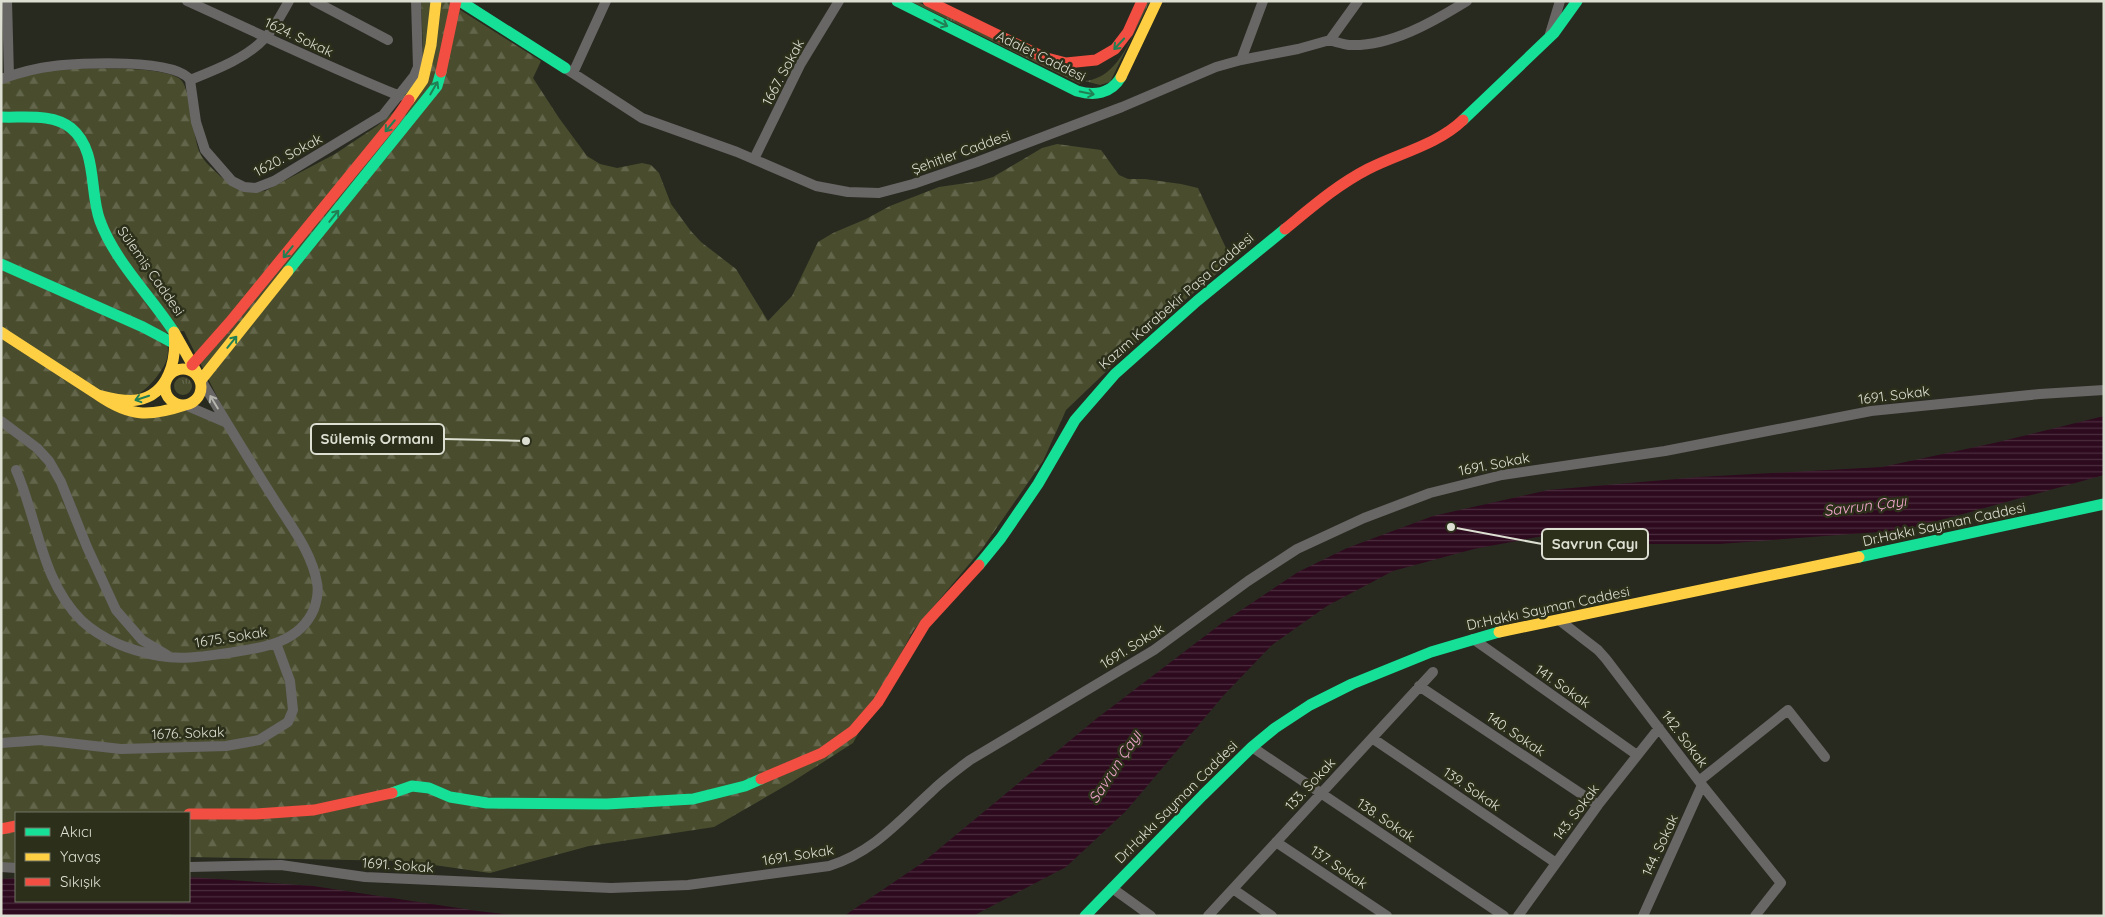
<svg xmlns="http://www.w3.org/2000/svg" width="2105" height="917" font-family="Quicksand,sans-serif">
<style>
.grass{fill:url(#grass-tufts)}
.forest{fill:url(#forest-firs);fill-rule:evenodd}
.water{fill:url(#water-rules)}
.lines{fill:none;stroke-linecap:round;stroke-linejoin:round}
.street{stroke:#696666;stroke-width:10}
.fast{stroke:#16e098;stroke-width:11}
.slow{stroke:#ffcf43;stroke-width:11}
.jam{stroke:#f24e42;stroke-width:11}
.oneway{stroke:#227f53}
.oneway2{stroke:#b4b5ac}
.labels{text-anchor:middle;stroke-width:5;stroke-linejoin:round;paint-order:stroke}
.street-label{font-size:14px;fill:#dddfd2;stroke:#2c2f1a}
.water-label{font-size:15px;font-style:italic;fill:#f4a9cf;stroke:#2c2f1a}
.leader{fill:none;stroke:#dddfd2;stroke-width:2}
.callout-dot{fill:#dddfd2;stroke:#2c2f1a;stroke-width:2}
.callout{fill:#2c2f1a;stroke:#dddfd2;stroke-width:2}
.callout-label{font-size:15px;text-anchor:middle;font-weight:bold;fill:#dddfd2}
</style>
<defs>
<pattern id="grass-tufts" width="24" height="20" patternUnits="userSpaceOnUse" patternTransform="scale(1.25)"><rect width="24" height="20" fill="#494d2e"/><path d="M3 7l-1-3M5 7V3M7 7l1-3M15 17l-1-3M17 17v-4M19 17l1-3" fill="none" stroke="#63664b"/></pattern>
<pattern id="forest-firs" width="22" height="20" patternUnits="userSpaceOnUse" patternTransform="scale(1.25)"><rect width="22" height="20" fill="#494d2e"/><path d="M5 1l3.5 6h-7zM16 11l3.5 6h-7z" fill="#63664b"/></pattern>
<pattern id="water-rules" width="6" height="5" patternUnits="userSpaceOnUse" patternTransform="scale(1.25)"><rect width="6" height="5" fill="#2d0a1e"/><path d="M0 2.5h6" fill="none" stroke="#4b2d3e"/></pattern>
</defs>
<rect width="100%" height="100%" fill="#282a1f"/>
<!-- grass -->
<path class="grass" d="M910 1H916L1011 47 1083 77 1080 84Z
M1147 1H1150L1110 82 1100 85 1085 81C1121 78 1135 29 1147 1Z
M174 386a9 9 0 1 1 18 0a9 9 0 1 1-18 0Z"/>
<!-- forest -->
<path class="forest" d="M421 1H446L541 61 533 78 559 118 587 156 600 164 617 168 642 163 651 165 659 173 671 204 690 230 701 242 736 269 768 321 792 296 818 242 833 233 866 219 890 206 939 187 980 181 993 177 1042 148 1057 144 1101 150 1119 175 1128 179H1145L1181 184 1198 188 1232 261 1155 325 1066 410 1043 461 982 549 913 631 853 743 792 782 714 827 589 846 490 873 406 861 189 857V813H16V863H1V83C15 78 31 74 45 71 69 68 165 64 181 80 191 90 192 136 200 153 204 162 213 169 220 176 232 186 250 193 265 191L335 154 377 126 396 110 421 72 423 45ZM184 331 225 412 212 421 191 411 181 410 141 418 133 396C145 394 165 369 167 358 169 351 167 340 166 333Z"/>
<!-- water -->
<path class="water" d="M2104 416V475L1905 530 1720 544H1609L1543 536 1474 549 1393 571 1327 606 1272 645 1224 695 1126 811 1066 867 973 916H844L922 863 1096 719 1222 623 1298 572 1347 548 1433 516 1548 490 1699 477 1882 467 1994 443Z
M189 877 313 886 478 911 521 916H177L169 914 1 916V879L16 878V901H189Z"/>
<g class="lines">
<!-- street -->
<path class="street" d="M7 1 9 76
M187 1C258 33 328 67 400 96
M314 1 388 40
M1550 34 1560 1
M1330 40C1336 42 1342 44 1349 45 1390 47 1433 22 1467 1
M1241 60 1263 1
M565 68 642 118 737 152 816 186 848 192 879 193 913 184 977 162 1122 107 1216 67 1241 60 1298 49 1330 40 1358 1
M573 73 606 1
M1 79C18 73 36 68 54 66 78 63 177 58 190 80L196 122 205 150 232 181 244 187 256 188 274 181 383 115 414 76 418 67 416 1
M190 80C215 70 247 58 265 38 275 27 282 13 289 1
M754 159 800 65 839 1
M185 405 227 423
M1 421 37 448 49 461 61 482 87 547 116 610 142 640 167 655
M16 470C38 520 41 581 82 621 104 641 131 651 160 656 183 660 205 656 228 653 261 648 299 644 314 609 317 600 319 592 317 583 312 552 290 525 274 499 249 460 225 420 201 380
M1559 620 1598 650 1606 659 1702 785 1781 883 1755 916
M1473 639 1637 755
M1419 686 1598 805
M1372 738 1556 863
M1 743 41 740 121 749 226 746 259 740 288 722 293 710 290 681 276 643
M1252 747 1504 916
M1699 781 1788 710 1825 757
M1276 842 1387 916
M1 867 16 868
M189 867 281 865 365 877 611 888 688 885 829 866C873 852 898 822 931 792 943 780 957 770 970 760L1154 650 1248 581 1297 549 1364 518 1430 493 1502 475 1665 451 1871 411 2040 394 2104 390
M1112 888 1151 916
M1233 889 1272 916
M1208 916 1433 672
M1518 916 1598 805 1659 728
M1643 916 1702 785"/>
<!-- fast -->
<path class="fast" d="M460 1 565 68
M897 1 1077 91C1094 96 1111 94 1121 77
M1 117C23 118 53 113 71 128 98 150 89 192 100 221 116 263 150 295 174 332
M1463 120 1554 33 1577 1
M1 264 143 327 175 344
M288 271 437 86 441 72
M1859 557 2104 504
M979 565 1001 538 1038 484 1075 420 1115 374 1197 301 1285 229
M392 793 412 786 429 788 450 797 487 803 607 804 693 799 745 786 761 779
M1085 916 1203 795 1252 747 1275 728 1310 705 1352 684 1431 652 1499 632"/>
<!-- slow -->
<path class="slow" d="M1121 77 1157 1
M409 100 423 80 431 45 436 1
M1 332 98 395
M165 387a18 18 0 1 1 36 0a18 18 0 1 1-36 0Z
M185 405C149 417 130 417 98 395 110 398 124 402 137 400 169 395 177 359 174 332L201 380 288 271
M1499 632 1859 557"/>
<!-- jam -->
<path class="jam" d="M928 1 1043 57 1066 63 1096 60 1115 49 1128 32 1142 1
M441 72 456 1
M1285 229C1312 207 1337 185 1368 169 1399 153 1437 145 1463 120
M192 365 230 322 395 120 409 100
M761 779 822 753 853 731 878 702 925 624 979 565
M189 814H256L314 810 392 793
M1 829 16 826"/>
</g>
<!-- one-way arrows -->
<defs><path id="oneway-shaft" d="M-6 0H5M1.5-3L5.5 0L1.5 3" fill="none" stroke-width="1.6" stroke-linecap="round" stroke-linejoin="round" transform="scale(1.25)"/></defs>
<g class="oneway">
<use href="#oneway-shaft" transform="translate(941 23) rotate(26)"/>
<use href="#oneway-shaft" transform="translate(1119 44) rotate(133)"/>
<use href="#oneway-shaft" transform="translate(434 88) rotate(-60)"/>
<use href="#oneway-shaft" transform="translate(1087 93) rotate(11)"/>
<use href="#oneway-shaft" transform="translate(390 126) rotate(130)"/>
<use href="#oneway-shaft" transform="translate(334 216) rotate(-51)"/>
<use href="#oneway-shaft" transform="translate(288 252) rotate(129)"/>
<use href="#oneway-shaft" transform="translate(232 342) rotate(-51)"/>
<use href="#oneway-shaft" transform="translate(142 398) rotate(162)"/>
</g>
<use class="oneway2" href="#oneway-shaft" transform="translate(214 402) rotate(-121)"/>
<g class="labels">
<!-- street labels -->
<g class="street-label">
<text transform="translate(299 37) rotate(25)" y="5">1624. Sokak</text>
<text transform="translate(1041 56) rotate(26)" y="5">Adalet Caddesi</text>
<text transform="translate(783 72) rotate(-62)" y="5">1667. Sokak</text>
<text transform="translate(961 152) rotate(-20)" y="5">Şehitler Caddesi</text>
<text transform="translate(288 155) rotate(-28)" y="5">1620. Sokak</text>
<text transform="translate(151 271) rotate(55)" y="5">Sülemiş Caddesi</text>
<text transform="translate(1176 301) rotate(-41)" y="5">Kazım Karabekir Paşa Caddesi</text>
<text transform="translate(1894 395) rotate(-7)" y="5">1691. Sokak</text>
<text transform="translate(1494 464) rotate(-11)" y="5">1691. Sokak</text>
<text transform="translate(1944 524) rotate(-12)" y="5">Dr.Hakkı Sayman Caddesi</text>
<text transform="translate(1548 608) rotate(-12)" y="5">Dr.Hakkı Sayman Caddesi</text>
<text transform="translate(231 637) rotate(-9)" y="5">1675. Sokak</text>
<text transform="translate(1132 646) rotate(-32)" y="5">1691. Sokak</text>
<text transform="translate(1563 686) rotate(35)" y="5">141. Sokak</text>
<text transform="translate(188 733) rotate(-2)" y="5">1676. Sokak</text>
<text transform="translate(1516 734) rotate(34)" y="5">140. Sokak</text>
<text transform="translate(1685 739) rotate(53)" y="5">142. Sokak</text>
<text transform="translate(1310 784) rotate(-47)" y="5">133. Sokak</text>
<text transform="translate(1472 789) rotate(34)" y="5">139. Sokak</text>
<text transform="translate(1176 802) rotate(-45)" y="5">Dr.Hakkı Sayman Caddesi</text>
<text transform="translate(1576 812) rotate(-53)" y="5">143. Sokak</text>
<text transform="translate(1386 820) rotate(34)" y="5">138. Sokak</text>
<text transform="translate(1660 845) rotate(-65)" y="5">144. Sokak</text>
<text transform="translate(798 855) rotate(-9)" y="5">1691. Sokak</text>
<text transform="translate(398 865) rotate(4)" y="5">1691. Sokak</text>
<text transform="translate(1339 867) rotate(34)" y="5">137. Sokak</text>
</g>
<!-- water labels -->
<g class="water-label">
<text transform="translate(1865 506) rotate(-7)" y="5">Savrun Çayı</text>
<text transform="translate(1115 767) rotate(-57)" y="5">Savrun Çayı</text>
</g>
</g>
<!-- callouts -->
<path class="leader" d="M526 441L444 439M1451 527L1542 544"/>
<g class="callout-dot">
<circle cx="526" cy="441" r="5"/>
<circle cx="1451" cy="527" r="5"/>
</g>
<g class="callout">
<rect x="311" y="424" width="133" height="30" rx="5"/>
<rect x="1542" y="529" width="106" height="30" rx="5"/>
</g>
<g class="callout-label">
<text x="377" y="444">Sülemiş Ormanı</text>
<text x="1595" y="549">Savrun Çayı</text>
</g>
<!-- border -->
<rect width="2105" height="917" fill="none" stroke="#dddfd2" stroke-width="5"/>
<!-- legend -->
<rect x="15" y="812" width="175" height="90" fill="#2c2f1a" stroke="#737564"/>
<rect x="25" y="828" width="25" height="8" fill="#16e098" stroke="#737564"/>
<text x="60" y="837" font-size="15" fill="#dddfd2">Akıcı</text>
<rect x="25" y="853" width="25" height="8" fill="#ffcf43" stroke="#737564"/>
<text x="60" y="862" font-size="15" fill="#dddfd2">Yavaş</text>
<rect x="25" y="878" width="25" height="8" fill="#f24e42" stroke="#737564"/>
<text x="60" y="887" font-size="15" fill="#dddfd2">Sıkışık</text>
</svg>
